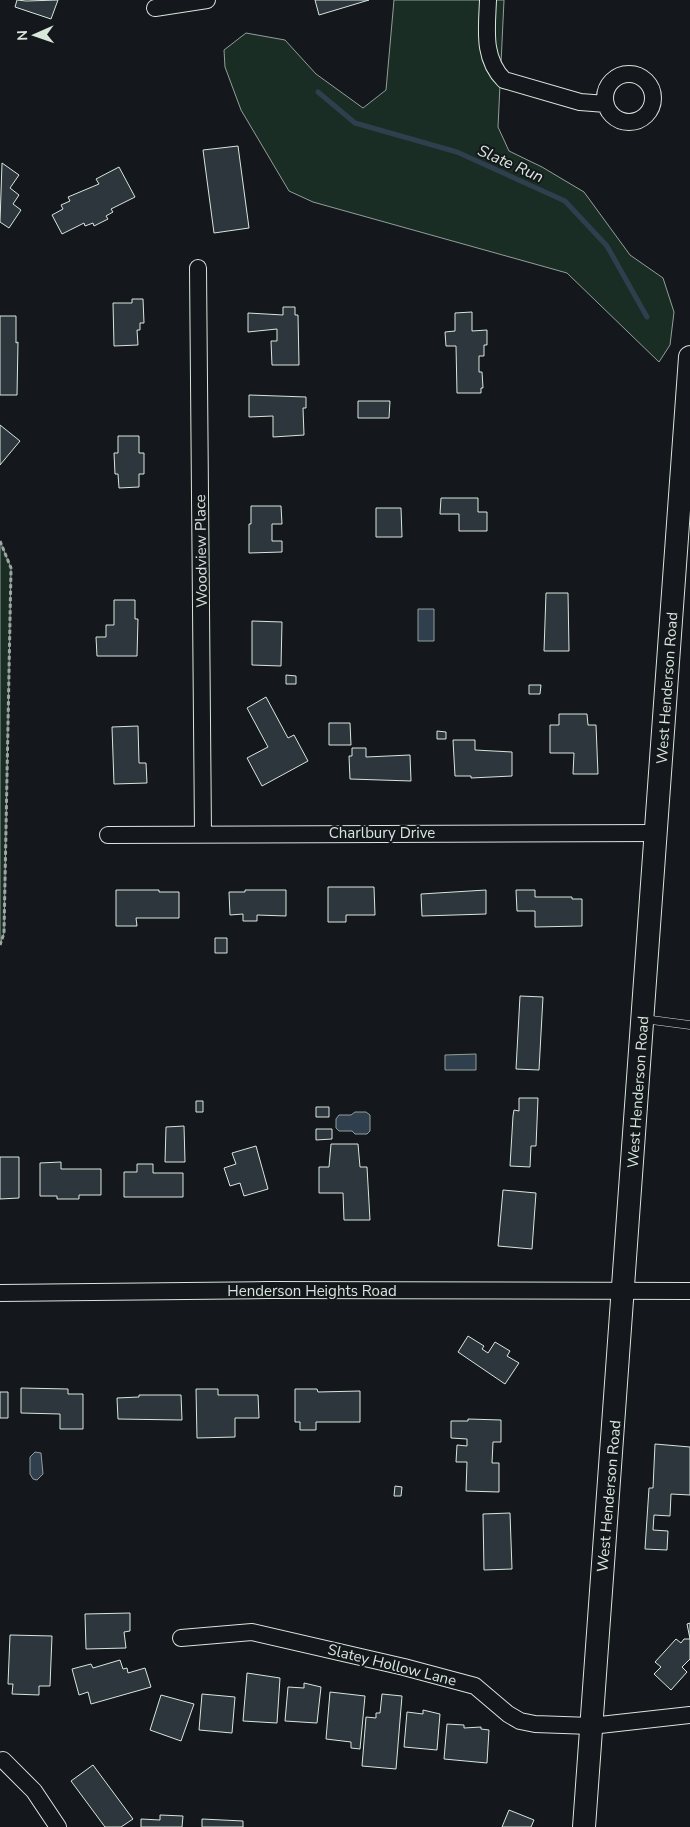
<svg xmlns="http://www.w3.org/2000/svg" width="690" height="1827" font-family="'Nunito Sans',sans-serif">
<style>
.green{fill:#1a2d24;stroke:#939e99}
.water{fill:#2f3f4d;stroke:#939e99}
.lines{fill:none;stroke-linecap:round;stroke-linejoin:round}
.stream{stroke:#2f3f4d;stroke-width:5}
.building{fill:#2c363c;stroke:#d8e6dc}
.lane-casing{stroke:#d8e6dc;stroke-width:9}
.street-casing{stroke:#d8e6dc;stroke-width:18}
.secondary-casing{stroke:#d8e6dc;stroke-width:24}
.path{stroke:#9da8a2;stroke-width:3;stroke-dasharray:4 2.5;stroke-linecap:butt}
.lane{stroke:#14181c;stroke-width:8}
.street{stroke:#14181c;stroke-width:16}
.secondary{stroke:#14181c;stroke-width:22}
.labels{text-anchor:middle;stroke-width:4;stroke-linejoin:round;paint-order:stroke}
.street-label{font-size:15px;fill:#d8e6dc;stroke:#14181c}
.water-label{font-size:16px;font-style:italic;fill:#d8e6dc;stroke:#14181c}
</style>
<rect width="100%" height="100%" fill="#14181c"/>
<!-- green -->
<path class="green" d="M394 0H504L498 127 509 151 542 167 584 192 630 255 663 278 674 312 670 345 659 362 567 273 313 202 289 191 241 110 225 67 224 50 246 33 285 40 316 74 363 108 386 90Z
M0 541 11 568 4 933 0 945Z"/>
<!-- water -->
<path class="water" d="M418 609H434V641H418Z
M476 1054V1070H445V1055Z
M355 1112H366L370 1115V1131L367 1134H355L352 1131H339L336 1128V1119L339 1115H351Z
M35 1452 41 1453 43 1474 37 1480 33 1479 30 1474V1457Z"/>
<g class="lines">
<!-- stream -->
<path class="stream" d="M318 92 355 123 457 152 565 201 607 246 647 317"/>
</g>
<!-- building -->
<path class="building" d="M17 0 26 1 58 0 51 19 15 7Z
M315 0H369L319 15Z
M238 146 249 228 214 233 203 150Z
M2 163 19 175 10 188 19 195 13 204 21 210 9 228 0 222Z
M119 167 135 197 111 209 113 212 106 216 108 219 94 226 93 223 85 226 84 223 62 234 52 215 63 209 61 205 70 201 68 197 99 184 96 179Z
M132 299H143L144 323H140V330H137L138 345 114 346 113 303H132Z
M283 307H295V315H298L299 365H272L271 341H277V329L248 332V313L283 315Z
M472 312V331L487 330V345H484V356H479V372H482L483 388H481V393H457L456 346H446L445 332 455 331V313Z
M0 316H16V343L18 342 17 395H0Z
M249 395 306 397V408H303L304 435 273 437V416L249 417Z
M358 401H390L389 418H358Z
M0 425 20 441 0 465Z
M118 436H139V453H144V474H139V487L119 488 118 474H115L114 453H118Z
M441 498H478V512H487V531H459V514H440Z
M251 506H281L282 524H272V541H282V552L249 553V524H251Z
M376 508H401L402 537H376Z
M546 593H568L569 651H544Z
M114 600H135V619H138L137 656H97L96 637H106V625H114Z
M252 621 282 622 281 666 252 665Z
M286 675 296 676V684H286Z
M529 685H541L540 694H529Z
M266 697 288 738 294 735 308 761 262 786 247 758 268 747 247 708Z
M559 714H587L588 725H596L598 774H573L574 753H550V725H559Z
M329 723H350L351 745H329Z
M138 726 139 763H146L147 783 114 784 112 727Z
M437 731 446 732V739H437Z
M453 740H475V750L512 752V776L471 778V776H455Z
M352 748H366V757L410 755 411 781 350 779 349 756H352Z
M328 887H374L375 915H346V922H328Z
M116 890H159V892H179V918H136L137 926H116Z
M245 890H286V916L257 915V921H243V914L230 915 229 892H245Z
M486 890V914L422 916 421 894Z
M516 890H535V897H572V899H582V926L535 927V911H517Z
M215 938H227V953H215Z
M520 996 543 997 539 1070 516 1069Z
M519 1098H538L536 1146H531L530 1167 510 1166 513 1116 514 1110 519 1111Z
M196 1101H203V1112H196Z
M316 1107H329V1117H316Z
M184 1126 185 1162H165L166 1127Z
M316 1129H332V1139L316 1140Z
M331 1144H358L360 1167H367L370 1220H344L343 1193H319V1167H329Z
M256 1146 268 1189 244 1196 240 1183 230 1186 224 1168 236 1164 232 1153Z
M0 1157H19V1198L0 1199Z
M61 1162V1169H101V1195H79V1199H57V1196H40V1163Z
M137 1164H153V1173H183V1197H124V1172H137Z
M503 1190 536 1193 532 1249 498 1246Z
M468 1336 484 1346 482 1349 488 1353 495 1342 510 1351 507 1356 519 1363 505 1384 458 1352Z
M21 1388 68 1389V1394H83V1429H60V1414L21 1413Z
M196 1389H218V1395H258L259 1418H235V1437L197 1438Z
M295 1389H317L318 1392 360 1391V1422H316V1430H300V1422H295Z
M0 1392H8V1418H0Z
M139 1395H181L182 1420 118 1419 117 1398 139 1397Z
M468 1419 501 1420V1442H493L492 1463H499V1492L466 1491 467 1462H456L457 1445 467 1446V1439L451 1438V1421H468Z
M655 1444 690 1447V1495L671 1494 670 1516 654 1515 653 1530 668 1531 667 1550 645 1549 649 1488H653Z
M395 1486 402 1487 401 1496H394Z
M510 1513 512 1569 484 1570 483 1514Z
M130 1613V1631L124 1632 126 1648 86 1649 85 1614Z
M690 1623V1659L682 1667 687 1672 671 1690 654 1674 661 1667 655 1662 676 1639 681 1643 684 1639H690L687 1624Z
M10 1635 52 1636 50 1686H39V1695L12 1694 13 1684H8Z
M120 1660 123 1669 127 1668 128 1673 145 1668 151 1687 91 1704 88 1692 79 1695 72 1669 91 1664 93 1668Z
M247 1673 280 1678 277 1723 243 1721Z
M304 1683 321 1687 317 1723 285 1721 288 1687 304 1688Z
M330 1692 365 1696 360 1749 351 1748V1742L326 1739Z
M202 1694 235 1697 232 1733 199 1730Z
M382 1694 402 1696 396 1769 362 1766 366 1717 376 1718V1713H380Z
M161 1695 194 1704 181 1741 150 1730Z
M423 1710 440 1714 437 1750 404 1747 407 1712 423 1714Z
M447 1724 464 1725V1728L481 1727V1729L489 1730 487 1763 444 1759Z
M93 1765 133 1819 121 1827H105L71 1781Z
M509 1810 534 1820 531 1827H502Z
M160 1815 183 1816 182 1827H141V1819L160 1820Z
M202 1819 243 1821V1827H202Z"/>
<g class="lines">
<!-- lane casing -->
<g class="lane-casing">
<path id="lane" d="M644 1019 690 1025"/>
</g>
<!-- street casing -->
<g class="street-casing">
<path id="street" d="M488 0C487 28 482 58 504 80L580 102 606 104
M155 8 207 0
M605 98a24 24 0 1 1 48 0a24 24 0 1 1-48 0Z
M198 268 203 834
M108 835 657 833
M0 1293 268 1290 690 1291
M181 1638 252 1632 404 1667 475 1686 508 1714 520 1721 535 1724 591 1726 690 1715
M3 1760 34 1791 58 1827"/>
</g>
<!-- secondary casing -->
<g class="secondary-casing">
<path id="secondary" d="M584 1827 690 357"/>
</g>
<!-- path -->
<path class="path" d="M0 541 11 568 4 933 0 945"/>
<!-- lane -->
<use href="#lane" class="lane"/>
<!-- street -->
<use href="#street" class="street"/>
<!-- secondary -->
<use href="#secondary" class="secondary"/>
</g>
<g class="labels">
<!-- street labels -->
<g class="street-label">
<text transform="translate(201 551) rotate(-91)" y="5">Woodview Place</text>
<text transform="translate(667 688) rotate(-86)" y="5">West Henderson Road</text>
<text x="382" y="838">Charlbury Drive</text>
<text transform="translate(638 1092) rotate(-86)" y="5">West Henderson Road</text>
<text x="312" y="1296">Henderson Heights Road</text>
<text transform="translate(609 1496) rotate(-85)" y="5">West Henderson Road</text>
<text transform="translate(392 1665) rotate(14)" y="5">Slatey Hollow Lane</text>
</g>
<!-- water labels -->
<g class="water-label">
<text transform="translate(511 163) rotate(24)" y="6">Slate Run</text>
</g>
</g>
<!-- north arrow -->
<g transform="translate(35 35) rotate(268)" stroke="#14181c" stroke-width="4" paint-order="stroke">
<path d="M0-4L9 19L0 12L-9 19Z" fill="#d8e6dc"/>
<text y="-8" font-size="14" font-weight="bold" text-anchor="middle" fill="#d8e6dc">N</text>
</g>
</svg>
